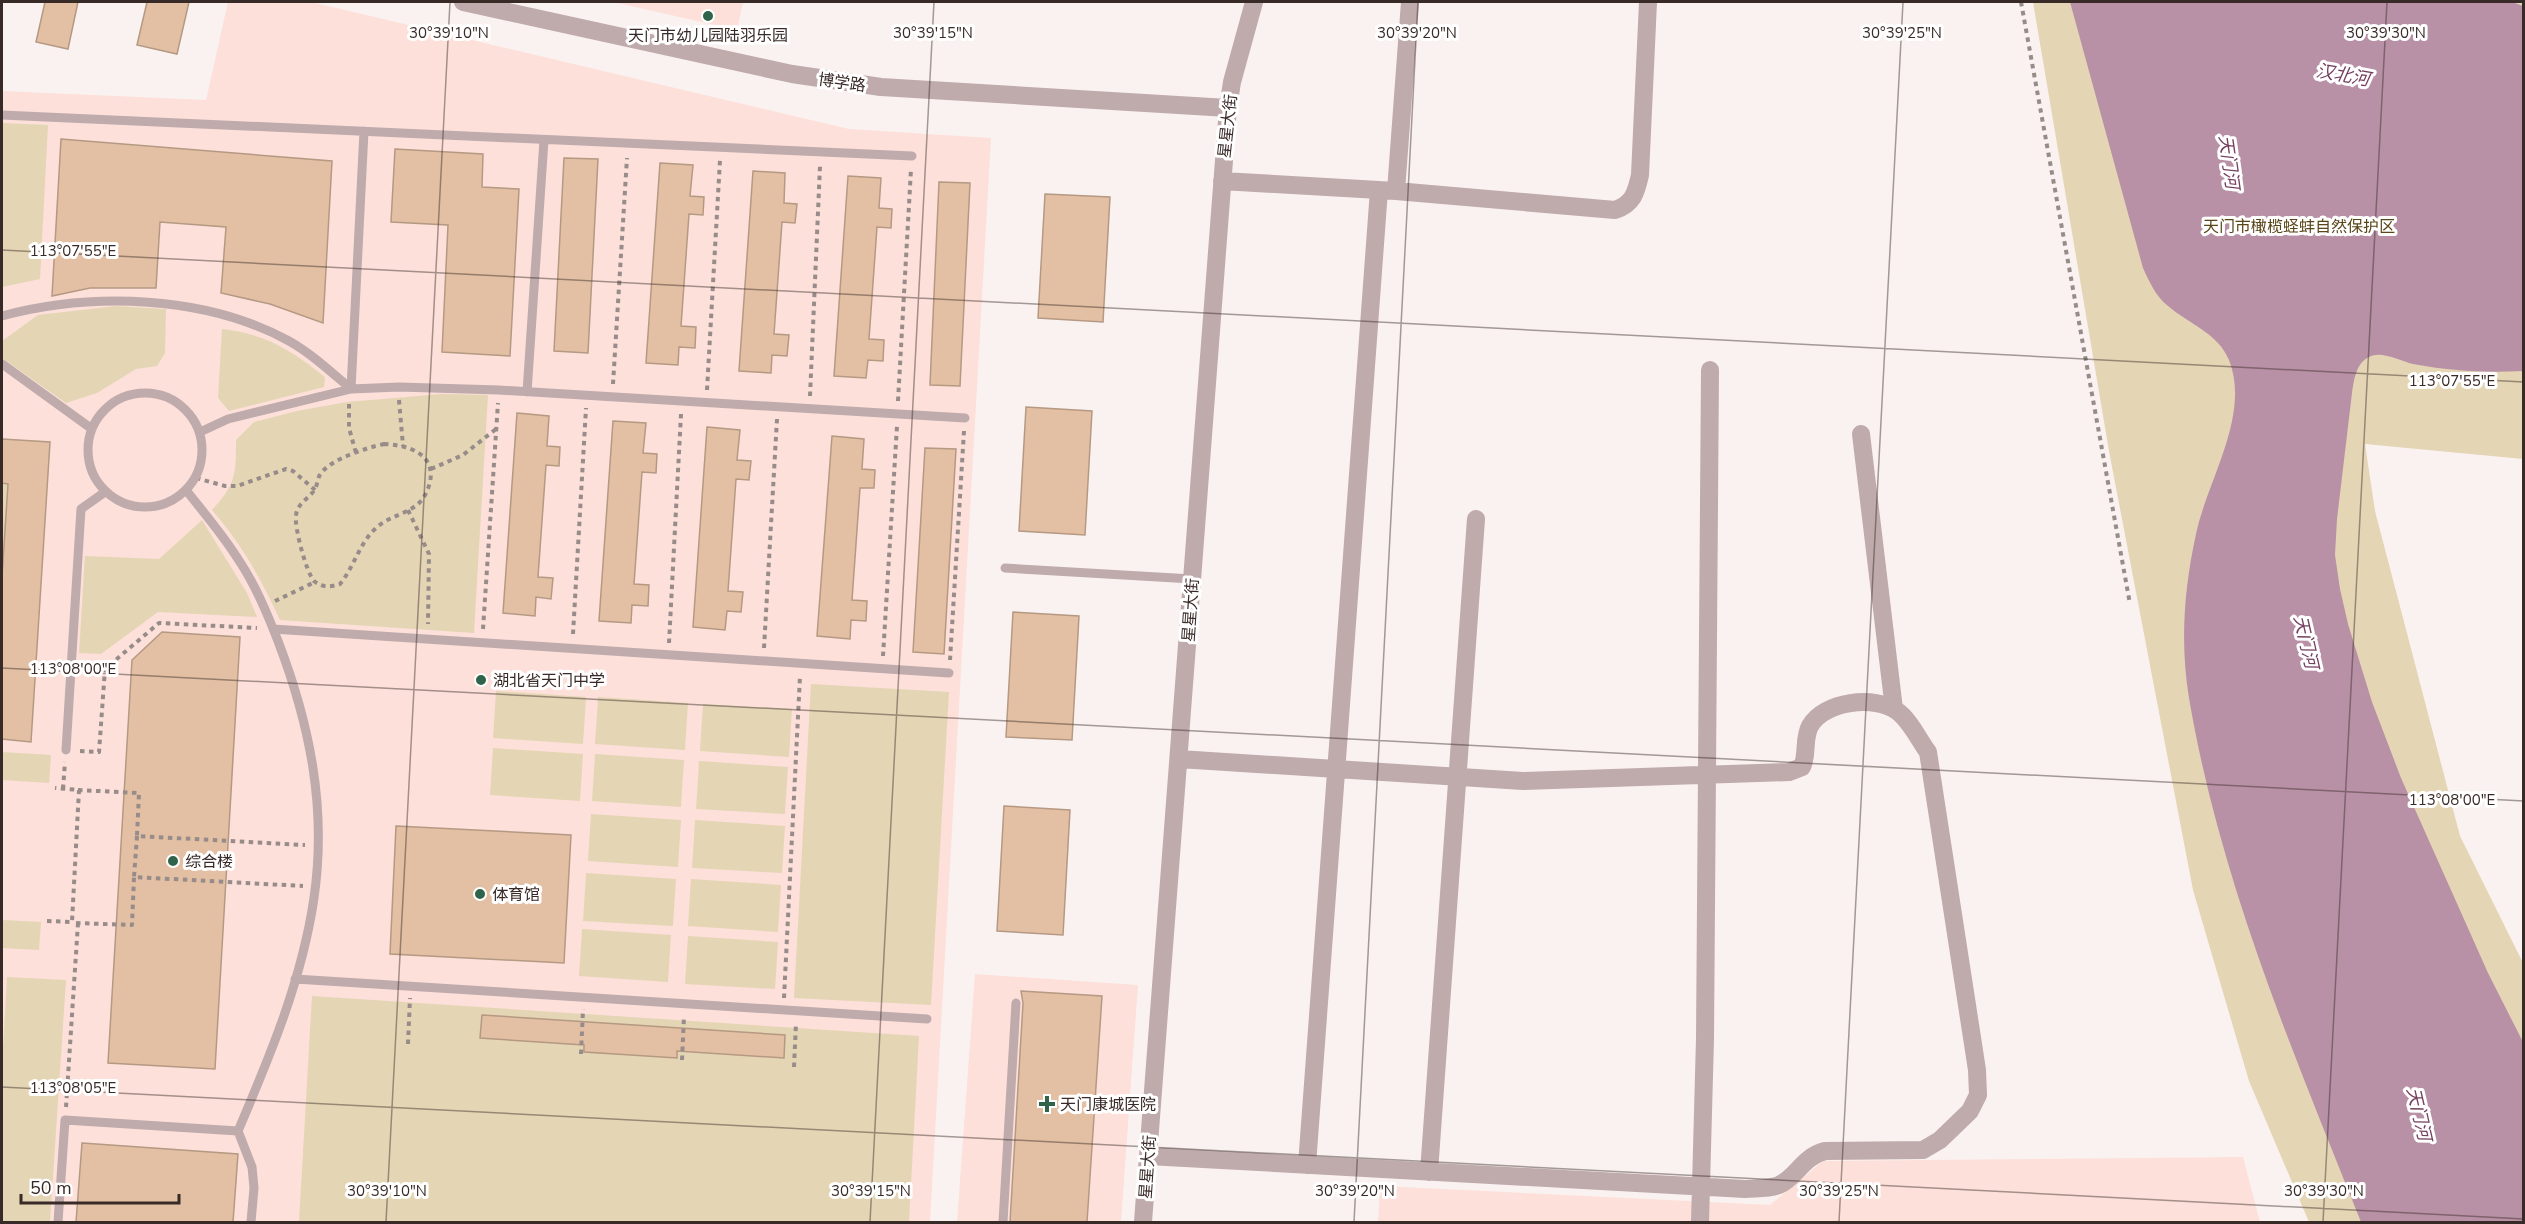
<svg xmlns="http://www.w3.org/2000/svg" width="2525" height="1224" font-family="'Nunito Sans','Noto Sans SC',sans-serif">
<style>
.built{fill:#fde0d9}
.green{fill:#e4d5b5}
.water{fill:#b991a6}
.building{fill:#e3c0a4;stroke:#b59983;stroke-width:1.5}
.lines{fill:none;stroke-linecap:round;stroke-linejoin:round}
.path{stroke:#978c89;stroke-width:4;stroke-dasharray:4.5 4.5;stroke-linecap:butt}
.service{stroke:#bfaaac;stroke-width:9}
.minor{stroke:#bfaaac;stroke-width:18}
.ticks{fill:none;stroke:#382a26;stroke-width:1.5;stroke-opacity:0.45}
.poi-dot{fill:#2f644a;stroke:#fff;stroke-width:2}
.labels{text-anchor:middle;stroke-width:6;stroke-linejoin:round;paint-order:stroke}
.poi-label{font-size:16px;fill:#382a26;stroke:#fff;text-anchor:start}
.street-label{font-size:16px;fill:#382a26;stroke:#fff}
.park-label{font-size:16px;fill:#594517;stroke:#fff}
.water-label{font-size:18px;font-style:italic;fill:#753f5e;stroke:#fff}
.ticks-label{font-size:15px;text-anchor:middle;fill:#382a26;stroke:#fff;stroke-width:6;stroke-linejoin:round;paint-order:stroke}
</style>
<rect width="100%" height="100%" fill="#faf2f0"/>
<!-- built -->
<path class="built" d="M228 2H311L849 129 991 138 930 1222H2V91L206 100Z
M613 2H743L737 30Z
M975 974 1138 985 1121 1222H957Z
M2243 1157 2260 1222H1378L1380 1186 1770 1205 1823 1161Z"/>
<!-- green -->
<path class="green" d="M2033 2H2523V459L2365 444 2375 511 2460 836 2523 963V1222H2309L2249 1081 2193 890 2109 451Z
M2 123 48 125 40 279 2 287Z
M116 306 166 309 165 353 157 366 136 369 97 393 66 403 2 358V341L38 315Z
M222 329C266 334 291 350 325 377L324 387 229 411 218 398Z
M442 394 488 395 474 633 280 620C260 577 243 546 212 510 236 484 236 474 236 440L254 422 297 411 347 402Z
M2 483 8 484 2 577Z
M202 520 247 593 257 617 158 612 101 654 79 653 85 556 159 559Z
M811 684 949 692 931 1005 794 998Z
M496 691 586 697 583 744 493 738Z
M598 697 688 703 685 750 595 744Z
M703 704 792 709 789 757 700 751Z
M493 748 583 754 580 801 490 795Z
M2 752 51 755 49 783 2 780Z
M595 754 684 760 681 807 592 801Z
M699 761 788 767 785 814 696 809Z
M591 814 681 820 678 867 588 861Z
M695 820 785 826 782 873 692 868Z
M586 873 676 879 673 926 583 921Z
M691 879 781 885 778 932 688 926Z
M2 920 41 922 39 950 2 948Z
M582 929 671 935 668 982 579 976Z
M688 936 778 942 775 989 685 984Z
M7 977 66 980 50 1222H2V1067Z
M312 996 919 1036 909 1222H299Z"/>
<!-- water -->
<path class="water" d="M2070 2H2512L2523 6V371C2486 373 2450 371 2413 364 2400 361 2381 350 2369 357 2356 363 2354 380 2352 393L2337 519 2335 555 2340 589 2348 624 2372 702 2401 778 2488 973 2523 1042V1222H2361C2293 1052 2220 881 2189 698 2180 643 2184 589 2196 534 2207 481 2251 415 2229 360 2218 333 2189 324 2168 306 2156 297 2149 281 2143 268Z"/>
<!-- building -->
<path class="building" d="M45 2H78L68 49 36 42Z
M147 2H189L177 54 137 45Z
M61 139 332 161 323 323 270 304 221 293 226 227 160 222 156 288H90L52 296Z
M395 149 483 154 482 187 519 189 510 356 442 352 448 225 391 222Z
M564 158 598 159 588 353 554 351Z
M660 163 693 165 690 196 704 197 703 215 689 214 681 326 696 327 695 348 679 347 678 365 646 363Z
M753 171 785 173 784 203 797 204 795 223 782 222 774 334 789 335 787 356 772 355 771 373 739 371Z
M848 176 881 178 879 208 892 209 891 228 877 227 869 339 884 340 883 361 868 360 866 378 834 376Z
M939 182 970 183 960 386 930 385Z
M1045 194 1110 197 1103 322 1038 318Z
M1026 407 1092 411 1085 535 1019 531Z
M517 413 549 416 547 446 560 447 559 466 546 465 538 577 553 578 551 599 536 597 535 616 503 613Z
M613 421 646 423 643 453 657 454 656 473 642 472 634 584 649 585 648 606 632 605 631 623 599 621Z
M707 427 740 430 737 460 751 461 749 480 736 479 728 591 743 592 741 612 727 611 725 630 693 627Z
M832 436 864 439 862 469 875 470 874 488H860L852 600 867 601 866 621 851 620 850 639 817 636Z
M2 439 50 442 31 742 2 739V577L8 484 2 483Z
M925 448 956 449 944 654 913 652Z
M1013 612 1079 616 1072 740 1006 737Z
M162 632 240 637 215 1069 108 1063 132 660Z
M1004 806 1070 810 1063 935 997 931Z
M396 826 571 835 564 963 390 954Z
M1021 991 1102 996 1087 1222H1010L1023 1003Z
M482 1015 785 1035 784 1058 677 1051V1058L584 1052V1045L480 1038Z
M82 1143 238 1154 233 1222H76Z"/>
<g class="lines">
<!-- path -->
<path class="path" d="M2021 2 2130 604
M613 384 627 158
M707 390 720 160
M810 396 820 166
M399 400 403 446
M898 401 911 169
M349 404V428L356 453
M384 444C407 445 436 453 430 482 428 490 425 497 419 503 406 515 388 516 375 529 359 544 354 567 340 584 331 587 322 588 314 581 306 572 294 526 296 515 298 502 309 499 315 489 318 484 317 477 322 472 334 458 366 448 384 444Z
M431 469 463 455 496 429
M196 478 225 486H237L286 469 293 471 315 490
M408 510 429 554 428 624
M275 601 315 582
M483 629 498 403
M573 634 586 408
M669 643 681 414
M764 648 777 419
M883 656 897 426
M950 660 964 431
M80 751 99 752 105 669 159 623 257 628
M63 789 65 762
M78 790 139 793 137 836 305 845
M137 836 134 877 303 886
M47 921 72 922 79 790 55 788
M76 923 132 925 134 877
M784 998 800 676
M408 1044 410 998
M581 1054 583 1009
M682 1060 684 1016
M794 1067 796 1023
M66 1107 78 923"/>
<!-- service -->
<path class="service" d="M2 115 912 156
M2 316C92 292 205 295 289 341 312 354 331 372 351 389
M2 364 92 429
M351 389 364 131
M527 392 544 140
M88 450a57 57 0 1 1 114 0a57 57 0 1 1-114 0Z
M200 432 228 419 351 389 399 387 499 390 965 418
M186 490C204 513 223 535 238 559 255 584 267 613 278 641 310 725 327 808 314 898 302 980 270 1056 238 1131L252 1167 254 1188 251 1222
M1005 568 1192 579
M273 629 949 673
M66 750 81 509 105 492
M295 979 927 1019
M58 1222 65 1120 238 1131
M1003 1222 1016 1003"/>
<!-- minor -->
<path class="minor" d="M463 2 792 74 881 87 1228 108
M1222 181 1396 191 1615 210C1633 204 1636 193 1640 175L1648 2
M1396 191 1410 2
M1861 434 1894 709
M1148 1156 1745 1189C1755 1188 1769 1189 1779 1185 1797 1177 1802 1157 1825 1151L1923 1150 1940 1140 1970 1111 1978 1095 1977 1070 1928 752C1919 740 1910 720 1897 711 1875 695 1824 701 1810 726 1803 739 1808 754 1802 767L1789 772 1523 781 1179 759
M1307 1165 1379 190
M1429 1172 1476 519
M1143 1222 1228 108 1232 82 1254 2
M1700 1222 1705 1039 1710 370"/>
</g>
<!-- ticks -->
<path class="ticks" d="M2 250 2524 382M2 668 2524 801M2 1087 2524 1219M386 1222 450 2M870 1222 934 2M1354 1222 1418 2M1839 1222 1903 2M2323 1222 2387 2"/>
<!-- markers -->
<g class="poi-dot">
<circle cx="708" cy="16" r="6"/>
<circle cx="481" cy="680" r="6"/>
<circle cx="173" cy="861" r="6"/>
<circle cx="480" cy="894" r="6"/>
<path d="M1044 1095h6v6h6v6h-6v6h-6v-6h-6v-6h6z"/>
</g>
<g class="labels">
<!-- poi labels -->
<g class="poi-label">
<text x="708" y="41" text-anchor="middle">天门市幼儿园陆羽乐园</text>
<text x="493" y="686">湖北省天门中学</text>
<text x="185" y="867">综合楼</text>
<text x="492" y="900">体育馆</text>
<text x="1060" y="1110">天门康城医院</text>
</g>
<!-- street labels -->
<g class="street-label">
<text transform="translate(842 82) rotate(8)" y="6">博学路</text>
<text transform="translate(1227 126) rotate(-84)" y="6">星星大街</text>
<text transform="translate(1190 610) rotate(-86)" y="6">星星大街</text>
<text transform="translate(1147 1167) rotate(-86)" y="6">星星大街</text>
</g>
<!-- park labels -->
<g class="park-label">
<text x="2299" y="232">天门市橄榄蛏蚌自然保护区</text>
</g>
<!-- water labels -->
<g class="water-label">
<text transform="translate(2343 75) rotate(10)" y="6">汉北河</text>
<text transform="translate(2229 162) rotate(82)" y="6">天门河</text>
<text transform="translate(2306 642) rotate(77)" y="6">天门河</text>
<text transform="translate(2419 1114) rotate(77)" y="6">天门河</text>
</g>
</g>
<g class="ticks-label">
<text x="449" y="38">30°39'10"N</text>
<text x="933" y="38">30°39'15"N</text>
<text x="1417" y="38">30°39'20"N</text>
<text x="1902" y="38">30°39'25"N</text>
<text x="2386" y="38">30°39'30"N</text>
<text x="73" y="256">113°07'55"E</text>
<text x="2452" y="386">113°07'55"E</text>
<text x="73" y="674">113°08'00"E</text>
<text x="2452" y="805">113°08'00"E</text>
<text x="73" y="1093">113°08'05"E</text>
<text x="387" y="1196">30°39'10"N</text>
<text x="871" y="1196">30°39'15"N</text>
<text x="1355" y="1196">30°39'20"N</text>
<text x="1839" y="1196">30°39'25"N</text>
<text x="2324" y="1196">30°39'30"N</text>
</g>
<!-- border -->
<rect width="2525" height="1224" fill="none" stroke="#382a26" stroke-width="6"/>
<!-- scale -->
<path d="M21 1194v9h158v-9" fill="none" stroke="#382a26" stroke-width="3"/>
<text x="30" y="1194" font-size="18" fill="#382a26" stroke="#ffffff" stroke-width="4.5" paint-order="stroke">50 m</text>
</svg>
